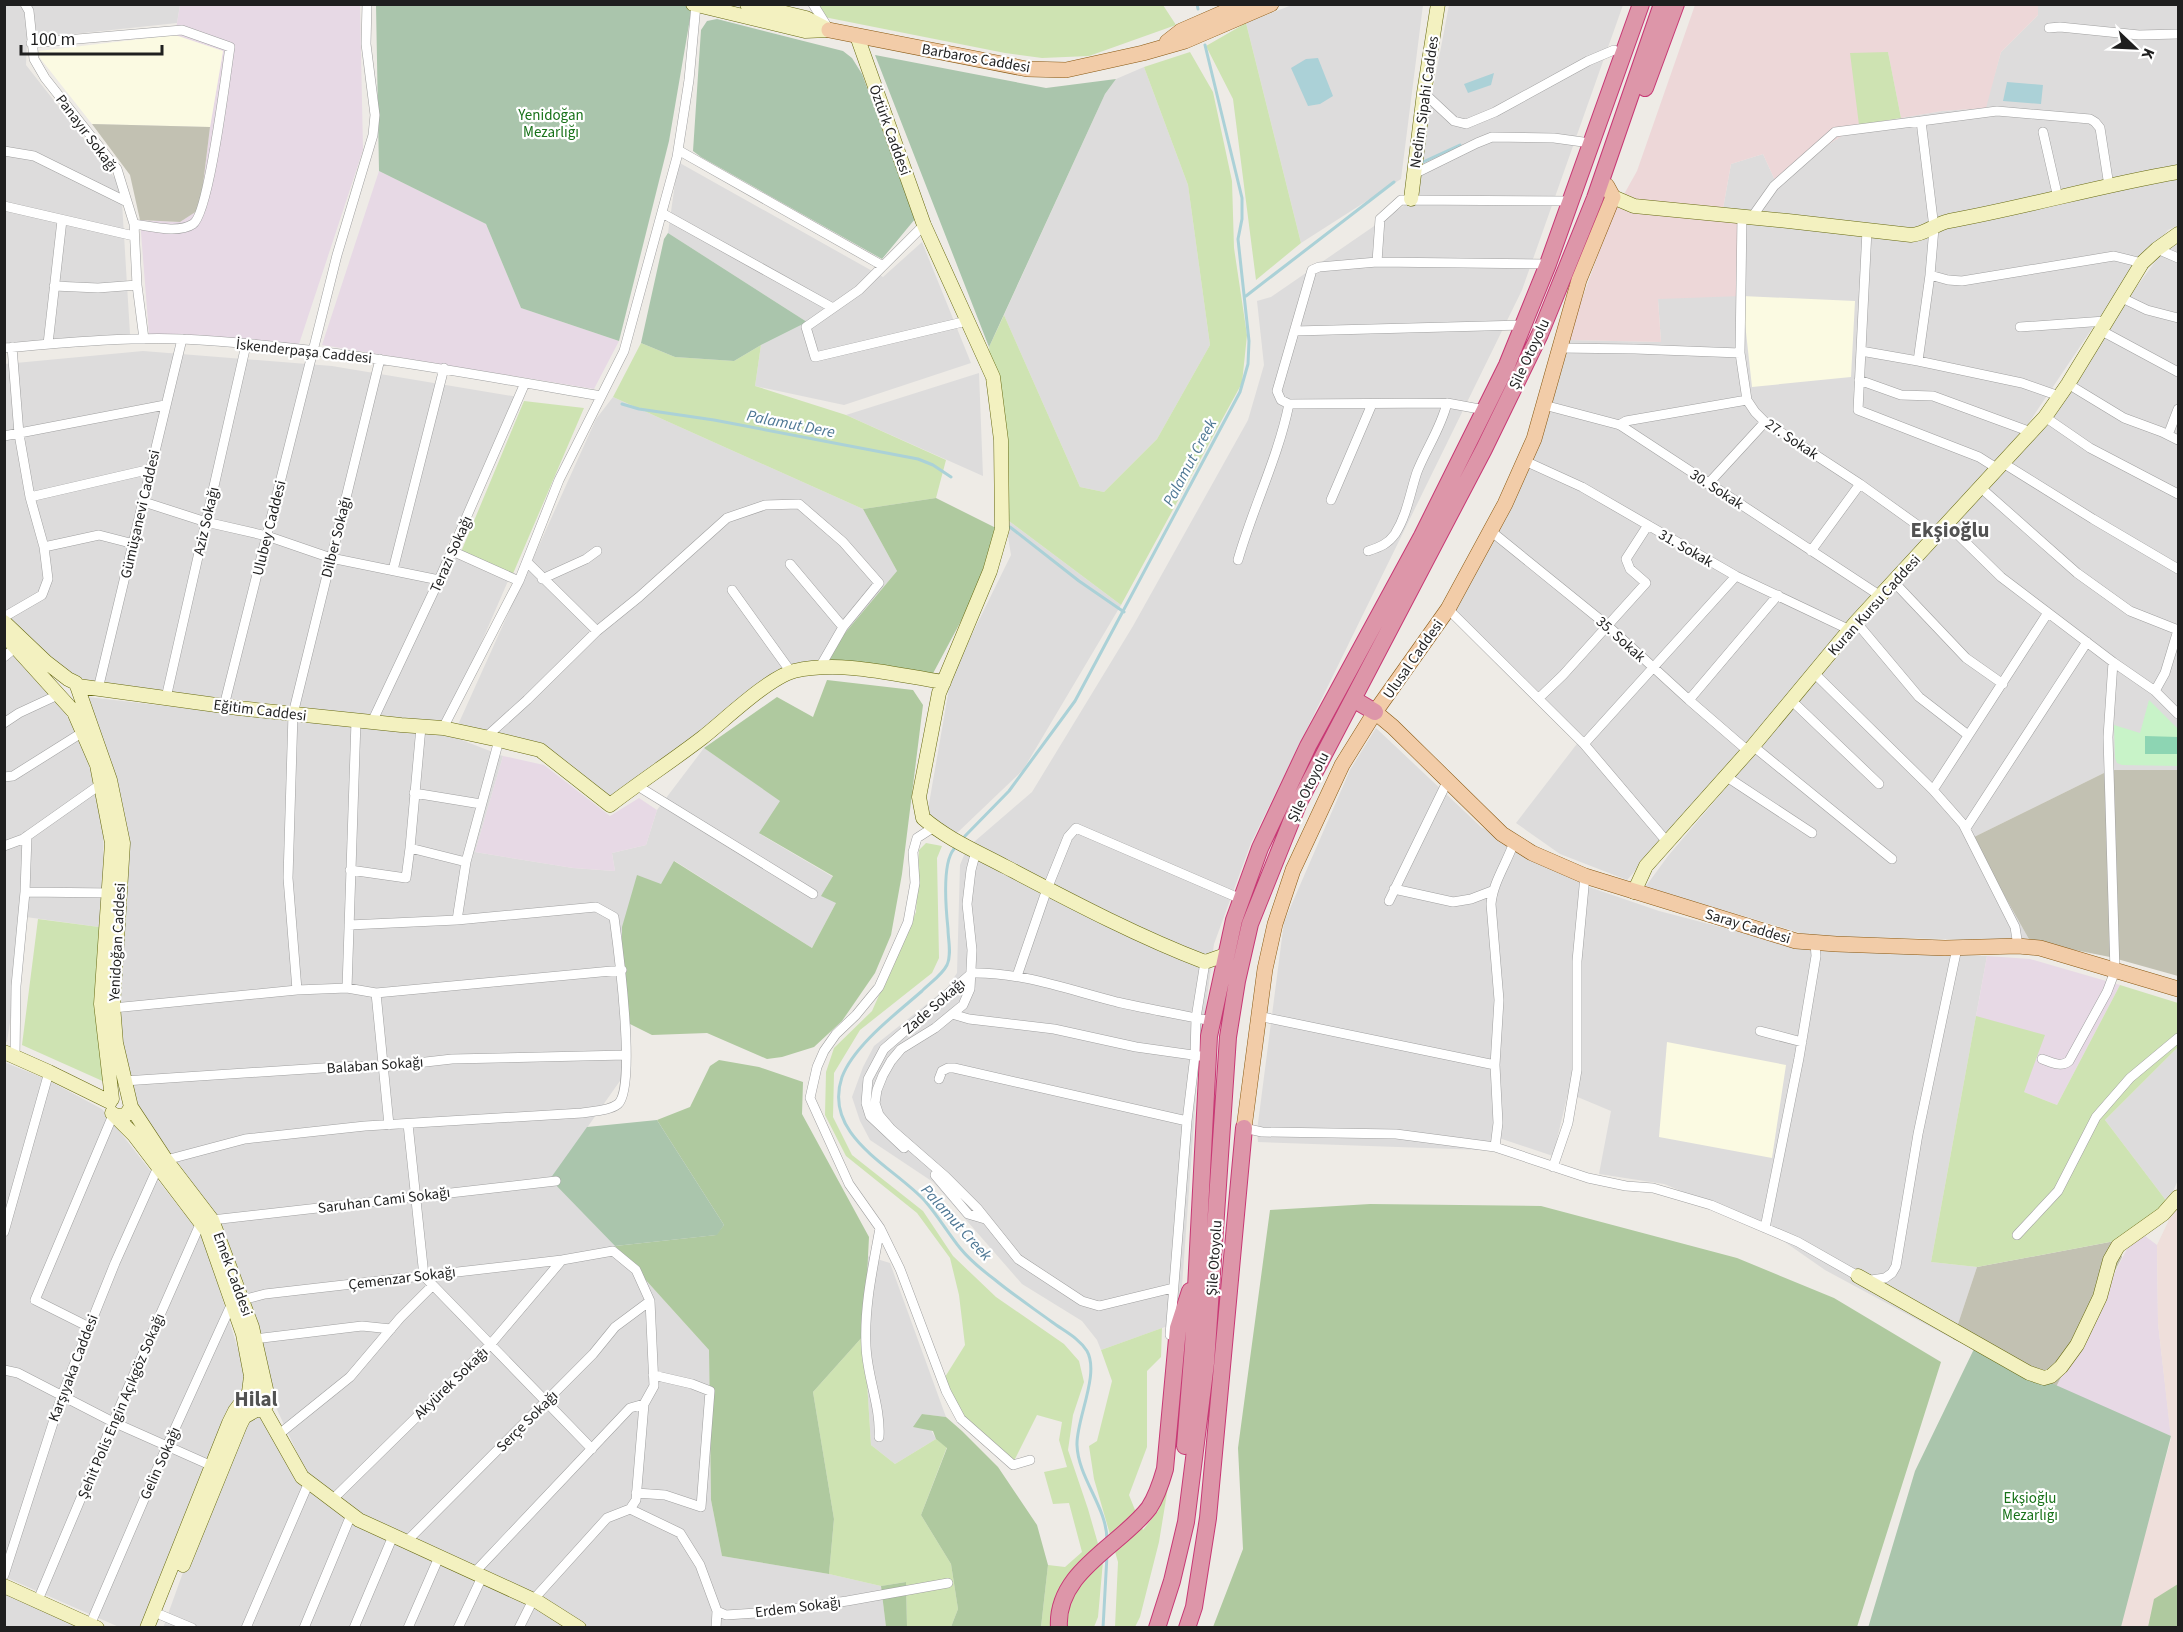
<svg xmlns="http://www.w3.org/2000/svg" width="2183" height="1632" font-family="'Source Sans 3',sans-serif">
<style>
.residential{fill:#dddcdc}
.commercial{fill:#edd7d8}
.industrial{fill:#e7d9e5}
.education{fill:#fbfae2}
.military{fill:#efdfdb}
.construction{fill:#c2c1b2}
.grass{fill:#cee3b2}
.forest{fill:#afc99f}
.cemetery{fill:#aac5ac}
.park{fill:#c8f3c8}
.pitch{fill:#8dd5b3}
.water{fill:#abd1d7}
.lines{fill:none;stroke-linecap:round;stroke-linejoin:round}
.stream{stroke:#abd1d7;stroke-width:3}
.street-casing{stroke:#a0a0a0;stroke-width:10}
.secondary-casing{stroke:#676a11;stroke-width:15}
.primary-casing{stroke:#895811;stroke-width:16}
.highway-casing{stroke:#c73874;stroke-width:18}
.street{stroke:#fff;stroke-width:9}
.secondary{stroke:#f3f1c0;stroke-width:14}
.primary{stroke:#f2cca8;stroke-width:15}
.highway{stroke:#dd96a9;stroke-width:16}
.labels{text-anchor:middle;stroke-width:4.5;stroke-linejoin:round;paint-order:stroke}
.street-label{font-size:15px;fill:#1f1f1f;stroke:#fff}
.park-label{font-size:15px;fill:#187219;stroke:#fff}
.water-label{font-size:16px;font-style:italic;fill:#4f7895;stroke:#fff}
.district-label{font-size:21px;font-weight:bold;fill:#525252;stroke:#fff}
</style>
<rect width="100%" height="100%" fill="#eeebe6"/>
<!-- residential -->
<path class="residential" d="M2160 4 2178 6V225L2168 230 2114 296 2022 433 1627 880 1560 854 1516 823 1583 736 1449 614 1505 503 1567 340 1661 342 1658 299 1722 214 1731 164 1763 154 1778 187 1826 146 1859 125 1942 111 1985 108 2001 52 2038 15V5Z
M5 5H180L177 23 27 39 26 65 121 186 130 334 5 343Z
M1292 5H1423L1401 179 1301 243 1246 23Z
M1449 5H1623L1522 290 1251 843 1214 944 1198 1068 1180 1313 1176 1323 1101 1350 1097 1340 1082 1321 1022 1284 933 1182 870 1140 860 1121 852 1097 863 1067 874 1046 947 988 957 973 960 865 967 848 1032 792 1133 626 1248 420 1264 365 1257 301 1271 297 1412 200Z
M1144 67 1188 185 1210 345 1157 439 1104 492 1080 487 1004 315 1105 94 1116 79Z
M678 162 883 277 922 242 971 363 844 405 755 386 761 345 807 322 668 233Z
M2178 242V770H2110L1972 838 2030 941 1811 936 1669 894 1646 886 1668 856 1895 589 2053 416 2118 312 2163 251Z
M143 351 332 366 518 397 444 553 508 581 446 724 82 682 30 643 5 611V364Z
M979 373 983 476 846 415Z
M613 397 863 509 897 571 824 658 772 675 669 757 609 800 545 748 457 727 596 419Z
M1005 518 1121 605 1023 770 956 834 926 821 951 677 1011 555Z
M4 643 60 705 82 740 103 816 104 898 99 927 26 917 7 1042 4 1040Z
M88 697 270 718 441 732 503 756 475 852 573 868 615 871 612 853 646 845 657 810 704 748 781 801 760 834 833 877 836 903 812 948 675 861 661 885 637 876 622 1078 551 1179 615 1246 709 1350 711 1500 722 1556 829 1574 881 1586 886 1627H583L361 1517 307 1474 273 1401 218 1218 137 1106 120 1033 118 966 129 842Z
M1376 728 1481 827 1589 887 1659 911 1809 950 1987 956 1931 1262 1977 1267 1953 1339 1825 1270 1756 1222 1664 1184 1599 1174 1611 1111 1568 1093 1553 1156 1502 1139 1483 1150 1258 1142 1257 1131 1284 922 1350 770Z
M2178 1047V1180L2168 1203 2105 1120Z
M4 1062 46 1079 102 1109 204 1239 249 1385 143 1627H119L5 1577Z
M867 1256 890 1263 946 1417 922 1414 936 1439 895 1464 871 1445 864 1335Z
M261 1413 300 1481 370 1531 536 1609 566 1627 163 1628 190 1553 247 1419Z
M5 1594 78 1627H5Z"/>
<!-- commercial -->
<path class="commercial" d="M1695 5H2038V15L2001 52 1986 108 1942 111 1901 118 1888 52 1859 125 1826 146 1778 187 1763 154 1731 164 1722 214H1740L1742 296 1658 299 1661 342 1567 340 1613 214 1637 171Z"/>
<!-- industrial -->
<path class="industrial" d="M180 5H360L363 150 299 344 149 334 140 220 180 222 200 209 210 127 223 51 175 35Z
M379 171 486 224 521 308 619 341 594 389 322 345Z
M503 756 544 765 610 816 639 798 657 810 646 845 612 853 615 871 573 868 475 852Z
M1987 956 2030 959 2120 985 2057 1105 2024 1092 1976 1016Z
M2145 1236 2157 1245 2158 1323 2171 1436 2056 1387 2129 1245Z"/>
<!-- education -->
<path class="education" d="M175 35 223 51 210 127 92 124 40 58 39 51Z
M1742 296 1855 301 1851 377 1752 387Z
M1667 1042 1786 1065 1772 1158 1659 1137Z"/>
<!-- military -->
<path class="military" d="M2178 1201V1627L2119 1628 2171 1439 2158 1323 2157 1245Z"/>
<!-- construction -->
<path class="construction" d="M92 124 210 127 200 209 180 222 140 220 130 175Z
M2110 770H2178V976L2110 957 2030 941 1972 838Z
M2115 1241 2122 1257 2056 1387 1953 1339 1977 1267Z"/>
<!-- grass -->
<path class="grass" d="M816 5H1163L1176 25 1089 56 1042 58 1005 53 824 17Z
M1246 23 1301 243 1256 280 1233 99 1206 46Z
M1190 52 1213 92 1232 181 1234 248 1247 335 1242 383 1121 605 1005 518 1002 502 989 347 1004 315 1080 487 1104 492 1157 439 1210 345 1188 185 1144 67Z
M1888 52 1901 118 1859 125 1850 53Z
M641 343 675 357 734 361 761 345 755 386 846 415 946 460 936 498 863 509 613 397Z
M524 401 584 408 512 576 461 552Z
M926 843 942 846 937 858 939 958 932 973 860 1030 834 1073 833 1117 852 1155 923 1211 953 1256 996 1297 1064 1344 1079 1361 1084 1382 1073 1415 1068 1450 1088 1509 1103 1561 1098 1617 1094 1627H1041L1048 1565 1065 1567 1082 1552 1069 1503 1053 1504 1044 1472 1067 1467 1059 1440 1062 1422 1037 1415 1014 1461 963 1419 945 1377 965 1345 959 1295 950 1258 917 1213 846 1156 825 1115 826 1072 834 1048 872 1011 916 912 919 850Z
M38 919 99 927 107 1083 22 1045Z
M2120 985 2178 1003V1047L2105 1120 2168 1203 2115 1241 1977 1267 1931 1262 1976 1016 2045 1035 2024 1092 2057 1105Z
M1162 1328 1161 1357 1147 1371V1447L1129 1495 1143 1530 1158 1511 1169 1481 1159 1542 1140 1617 1135 1627H1115L1118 1562 1094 1479 1089 1446 1097 1441 1112 1381 1101 1350Z
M864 1335 871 1445 895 1464 936 1439 947 1447 921 1515 951 1564 958 1609 951 1627H907L906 1582 881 1586 829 1574 834 1519 813 1392Z"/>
<!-- forest -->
<path class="forest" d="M936 498 996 528 993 561 930 679 914 682 824 658 897 571 863 509Z
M827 680 913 690 923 705 902 874 891 935 875 973 842 1021 814 1047 782 1057 767 1059 707 1033 652 1035 622 1020V927L637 875 661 884 674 861 812 948 836 903 821 896 833 876 759 833 780 801 704 748 777 697 813 717Z
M719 1060 759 1067 803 1082 802 1114 869 1237 864 1335 813 1392 834 1519 829 1574 722 1556 711 1500 709 1350 615 1246 716 1235 724 1225 657 1120 690 1107 710 1066Z
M1370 1204 1541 1206 1737 1258 1834 1298 1941 1362 1857 1627H1213L1243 1549 1238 1448 1270 1210Z
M922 1414 946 1417 962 1431 998 1467 1037 1525 1048 1565 1041 1627H951L958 1609 951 1564 921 1515 947 1448 936 1439 933 1431 913 1427Z
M906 1582 907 1627H886L881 1586Z
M2178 1584V1627H2148L2154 1599Z"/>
<!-- cemetery -->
<path class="cemetery" d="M679 4 692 7 669 141 619 341 521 308 486 224 379 171 376 5Z
M717 19 843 51 852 58 862 74 915 219 882 259 701 157 693 151 701 30 707 21Z
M875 55 1046 88 1116 79 1105 94 989 347Z
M668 233 807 322 761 345 734 361 675 357 641 343 664 239Z
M657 1120 724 1225 717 1235 615 1246 550 1179 587 1127Z
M1974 1349 2171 1436 2121 1627 1868 1628 1915 1471Z"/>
<!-- park -->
<path class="park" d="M2149 700 2178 729V766L2122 765 2117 763 2115 758 2114 725 2140 733Z"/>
<!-- pitch -->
<path class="pitch" d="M2145 736 2178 737V754H2145Z"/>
<!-- water -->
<path class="water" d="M1318 58 1333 96 1320 104 1308 106 1291 68 1306 59Z
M1494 73 1491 85 1468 93 1464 84Z
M2007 82 2043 85 2041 104 2003 101Z"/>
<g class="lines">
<!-- stream -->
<path class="stream" d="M1197 4 1198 9
M1423 162 1460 145
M1246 296 1394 182
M622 404 639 409 714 420 918 459 933 465 951 477
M1010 527 1079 581 1124 612
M965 836 1009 791 1075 701 1240 392 1248 364 1249 341 1238 239 1242 219V198L1205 45
M954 849C942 863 946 910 948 929 948 940 952 954 947 965 942 975 930 983 922 991 897 1013 854 1045 842 1077 822 1136 893 1166 925 1201 938 1216 948 1233 960 1248 969 1259 982 1270 994 1279 1012 1294 1033 1308 1052 1322 1064 1331 1079 1338 1087 1351 1100 1374 1076 1420 1077 1445 1078 1478 1107 1507 1107 1540
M1103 1628 1107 1555"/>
<!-- street casing -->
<g class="street-casing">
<path id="street" d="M25 4 29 11 34 59 45 78 117 169 134 224 137 285 144 339
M813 4 828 28
M2049 28 2060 27 2139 35 2178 34
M31 43 182 30 230 47C226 73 209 214 193 224 178 234 150 226 134 224
M1424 93 1454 121 1466 124 1495 112 1588 61 1614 50
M1921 121 1997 111 2090 119 2095 122 2100 128 2109 186
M2043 132 2058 198
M678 150 883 266
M4 151 34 156 125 201
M1414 174 1477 143 1492 137 1554 138 1583 142
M4 206 134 236
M662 213 833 308
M1742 216 1740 353 1747 400 1755 412 1765 422 1860 484 1934 537
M1752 217 1774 186 1835 132 1921 121 1934 228 1930 275 1948 280 1962 281 2114 256 2142 263
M924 225 859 290 806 327 815 357 967 321
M1867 230 1858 410 1979 457 1998 469
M2157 249 2178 258
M1377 262 1380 219 1401 200 1571 201
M1930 275 1918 361 2022 383 2059 396
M54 286 98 288 137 285
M2120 297 2147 310 2178 318
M2020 327 2105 321
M2100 330 2178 372
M1295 331 1523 325
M48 344 62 220
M4 348C63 343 123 337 182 339 323 346 461 372 601 396
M1559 348 1635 349 1740 353
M1861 351 1918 361
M1859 380 1901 395 1933 396 2031 432
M2068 384 2124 418 2162 432 2178 440
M1289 404 1281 400 1277 391 1312 270 1319 267 1377 262 1548 264
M1289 404 1447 403 1485 410
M1544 405 1620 425 1879 595
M2045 417 2090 448 2178 494
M1619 425 1626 421 1747 400
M2168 435 2178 409
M4 436 165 405
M1525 461 1582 487 1736 576 1850 630
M2003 463 2093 519 2178 569
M1708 484 1765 422
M1981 488 2077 573 2130 611 2178 630
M30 497 151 469
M1331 500 1372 404
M144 502 206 522 267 536 331 558 439 580
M1947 524 2001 577 2113 662 2155 691
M1492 532 1608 626 1689 700 1748 751
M44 547 99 535 134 544
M452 551 519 581
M1368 551C1380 547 1388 544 1395 534 1407 515 1410 493 1417 472 1426 449 1441 428 1447 403
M1811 551 1860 484
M1238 560C1253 507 1278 458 1289 404
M527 562 597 631
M790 564 843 627
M393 570 444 368
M542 579 586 559 597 551
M1893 581 1966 658 2003 684
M732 590 791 672
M1448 609 1584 744 1668 843
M4 617 42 595 48 579 44 547 30 497 19 434 12 347
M1856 622 1919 697 1968 735
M2178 630 2165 673 2155 691 2178 714
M4 657 16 647
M1814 673 1933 790 1963 824 2015 927 2018 946
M98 689 182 339
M166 698 246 345
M1539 698 1563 675 1646 583 1630 569 1626 559 1648 525
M1689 700 1778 595
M1791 700 1879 784
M224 706 337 255 373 135 375 115 366 44 367 4
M372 722 439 580 525 383
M4 723 19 713 60 694
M421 727 410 848 466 862
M443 728 519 581 559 480 624 351 677 157 689 80 696 5
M486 737 527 700 597 631 639 597 727 518 765 505 799 504 843 542 879 583 843 627 820 667
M1584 744 1736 576
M1753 746 1892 859
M4 777 13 776 83 732
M1727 777 1812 833
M636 785 813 894
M1933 790 2047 614
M414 793 481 804
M934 827 917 838 913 852 915 883 908 922 879 987 856 1015 836 1034 824 1051 817 1067 810 1098 849 1184 880 1228 900 1269 946 1391 961 1419 1013 1465 1030 1460
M1966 828 2087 642
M4 846 23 839 101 784
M976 851 971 870 967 904 972 950 970 989 963 1005 935 1028 901 1049 891 1061 883 1075 877 1090 875 1103 879 1115 891 1129 946 1177 978 1209 1018 1259 1082 1301 1099 1306 1173 1288
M350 870 406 878 410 848
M1394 889 1453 902 1471 899 1492 891
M25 892 112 893
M1389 901 1447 782
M457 920 466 862 499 740
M1017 976 1047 889 1068 837 1076 828 1241 899
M347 988 356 721
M297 990 288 878 293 714 380 359
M376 993 622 970
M113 1008 297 990 347 988 376 993 389 1125
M952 1014 969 1019 1054 1029 1136 1047 1200 1056
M1258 1016 1495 1065
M1760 1031 1802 1042
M15 1057 16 986 25 892 27 836
M2042 1059C2051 1062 2061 1068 2069 1061L2107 992 2115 971 2108 737 2113 662
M939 1079 942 1071 948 1068H954L1187 1121
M124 1081 353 1066 382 1067 452 1059 626 1055
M408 1124 424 1276 592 1449
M1244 1128 1262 1132 1396 1134 1495 1147 1588 1178 1626 1186 1653 1188 1711 1205 1798 1242 1858 1276 1871 1280 1885 1278 1892 1273 1896 1266 1918 1134 1957 948
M1495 1147 1498 1123 1495 1065 1499 1000 1491 904C1493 882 1507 863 1514 842
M904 1148 870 1116 866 1103 868 1079 884 1049 972 973C1022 972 1069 990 1117 1002 1148 1009 1181 1015 1212 1021
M166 1160 245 1139 365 1126 582 1113C593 1111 609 1111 618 1104 637 1087 618 946 614 917L596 907 457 920 349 925
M1553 1167 1568 1123 1577 1070V961L1585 876
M935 1175 968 1214 985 1219
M212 1220 556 1181
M1765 1228 1799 1058 1816 956 1815 943
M4 1232 49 1072
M2017 1235 2058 1191 2096 1117 2130 1078 2178 1038
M242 1300 265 1294 562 1260 613 1251 636 1270 650 1301 654 1386 644 1404 636 1500 630 1509 607 1518 533 1600 519 1628
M89 1327 35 1300 113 1115
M1170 1335 1187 1121 1195 1055 1196 1018 1205 962
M254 1339 362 1326 391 1329
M4 1370 18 1373 113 1422 212 1466
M278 1435 350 1377 400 1318 433 1285
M879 1437C881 1407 867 1377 866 1346 864 1306 873 1267 880 1228
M636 1493 665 1495 701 1507 710 1391 692 1384 653 1375
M332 1500 490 1345 562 1260
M630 1509 680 1533 700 1565 717 1611 726 1615 770 1612 847 1601 948 1583
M406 1542 593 1354 615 1327 650 1301
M474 1573 630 1408 644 1404
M4 1575 62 1395 115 1263 158 1167
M38 1600 113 1422 201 1222
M161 1615 192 1628
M90 1625 167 1446 232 1303
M246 1628 309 1482
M304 1628 351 1515
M354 1628 393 1536
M408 1628 439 1557
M458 1628 482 1577
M716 1628 717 1611"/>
</g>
<!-- secondary casing -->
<g class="secondary-casing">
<path id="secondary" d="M693 4 805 31 829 30
M747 4 806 18 827 29
M857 36 924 225 993 377 1001 440 1002 529 990 571 939 693 919 797 923 818C947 839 978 852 1006 867 1071 901 1137 936 1205 962L1225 955
M1613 197 1634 206 1788 221 1911 235C1926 234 1935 224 1949 221 2026 207 2102 185 2178 172
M1411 199 1424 93 1438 4
M4 622 46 662 68 679 76 683 110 780 123 843 113 1005 116 1043 131 1107 126 1115 116 1116
M8 639 74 712 97 765 112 843 101 1004 112 1099
M78 686 238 708 401 725 443 728 499 740 540 750 610 805C640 782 672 761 702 738 725 720 768 678 794 671 843 660 895 675 944 682
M1634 892 1646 866 1753 746 1856 622 2045 417 2068 384 2142 263 2157 249 2178 234
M4 1052 49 1072 110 1102
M131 1107 166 1160 212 1220 252 1327 268 1398 267 1404 260 1410 253 1409 248 1405 247 1395 252 1390 259 1389 267 1395
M112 1113 134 1135 207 1231 243 1334 251 1376 249 1392
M1858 1276 2029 1373 2044 1378 2051 1376 2061 1367 2077 1345 2100 1297 2110 1260 2118 1246 2163 1214 2178 1197
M263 1408 302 1477 359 1520 538 1602 579 1628
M183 1565 240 1425 244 1417 256 1410
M4 1586 97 1628
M147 1628 229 1423 235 1411 247 1395"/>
</g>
<!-- primary casing -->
<g class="primary-casing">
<path id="primary" d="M829 30 1027 69 1066 70 1143 53 1185 41 1271 4
M1167 42 1181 31 1243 4
M1375 712 1393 727 1502 834 1532 853 1585 876 1796 941 1836 944 1945 948 2018 946 2040 948 2178 989
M1244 1128 1265 969 1275 924 1293 870 1342 765 1375 712 1448 609 1505 504 1534 439 1579 280 1613 197 1607 186"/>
</g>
<!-- highway casing -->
<g class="highway-casing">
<path id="highway" d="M1645 88 1676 4
M1353 699 1375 712
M1185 1446 1193 1346 1209 1036 1234 920 1260 848 1308 746 1422 536 1507 365 1548 264 1641 4
M1059 1628C1055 1572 1120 1546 1149 1508 1157 1496 1161 1483 1165 1469L1178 1328 1190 1291
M1157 1628 1172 1581 1186 1522 1206 1363 1228 1037 1237 981 1250 924 1299 802 1484 449 1540 334 1595 198 1662 4
M1187 1628 1194 1607 1208 1518 1244 1128"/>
</g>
<!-- street -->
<use href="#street" class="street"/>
<!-- secondary -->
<use href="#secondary" class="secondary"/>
<!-- primary -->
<use href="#primary" class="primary"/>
<!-- highway -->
<use href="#highway" class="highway"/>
</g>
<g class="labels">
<!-- street labels -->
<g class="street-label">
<text transform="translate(976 58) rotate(10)" y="5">Barbaros Caddesi</text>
<text transform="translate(1424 102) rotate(-82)" y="5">Nedim Sipahi Caddes</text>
<text transform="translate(890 130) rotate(70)" y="5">Öztürk Caddesi</text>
<text transform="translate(87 133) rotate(53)" y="5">Panayır Sokağı</text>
<text transform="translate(304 351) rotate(6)" y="5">İskenderpaşa Caddesi</text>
<text transform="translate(1529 354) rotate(-65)" y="5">Şile Otoyolu</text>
<text transform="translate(1792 439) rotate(34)" y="5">27. Sokak</text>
<text transform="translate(1717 489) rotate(33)" y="5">30. Sokak</text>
<text transform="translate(140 514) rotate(-77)" y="5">Gümüşanevi Caddesi</text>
<text transform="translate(206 521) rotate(-77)" y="5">Aziz Sokağı</text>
<text transform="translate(269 528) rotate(-76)" y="5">Ulubey Caddesi</text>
<text transform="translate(336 537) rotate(-76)" y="5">Dilber Sokağı</text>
<text transform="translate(1686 548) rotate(30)" y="5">31. Sokak</text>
<text transform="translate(451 554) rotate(-66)" y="5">Terazi Sokağı</text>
<text transform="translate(1874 605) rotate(-48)" y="5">Kuran Kursu Caddesi</text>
<text transform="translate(1621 639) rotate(42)" y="5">35. Sokak</text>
<text transform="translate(1413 659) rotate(-55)" y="5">Ulusal Caddesi</text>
<text transform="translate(260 710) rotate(7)" y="5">Eğitim Caddesi</text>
<text transform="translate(1308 787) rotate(-64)" y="5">Şile Otoyolu</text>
<text transform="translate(1748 926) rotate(17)" y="5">Saray Caddesi</text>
<text transform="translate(117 942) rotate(-87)" y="5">Yenidoğan Caddesi</text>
<text transform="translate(934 1006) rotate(-41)" y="5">Zade Sokağı</text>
<text transform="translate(375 1065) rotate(-4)" y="5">Balaban Sokağı</text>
<text transform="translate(384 1200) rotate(-7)" y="5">Saruhan Cami Sokağı</text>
<text transform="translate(1214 1258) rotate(-86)" y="5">Şile Otoyolu</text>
<text transform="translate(233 1274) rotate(70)" y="5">Emek Caddesi</text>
<text transform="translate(402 1278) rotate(-7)" y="5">Çemenzar Sokağı</text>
<text transform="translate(73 1368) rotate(-69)" y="5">Karşıyaka Caddesi</text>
<text transform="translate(451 1383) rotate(-44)" y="5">Akyürek Sokağı</text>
<text transform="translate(121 1406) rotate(-67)" y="5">Şehit Polis Engin Açıkgöz Sokağı</text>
<text transform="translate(527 1421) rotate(-45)" y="5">Serçe Sokağı</text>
<text transform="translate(160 1463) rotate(-66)" y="5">Gelin Sokağı</text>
<text transform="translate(798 1607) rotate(-7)" y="5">Erdem Sokağı</text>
</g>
<!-- park labels -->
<g class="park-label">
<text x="551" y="120">Yenidoğan<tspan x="551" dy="17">Mezarlığı</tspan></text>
<text x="2030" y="1503">Ekşioğlu<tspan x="2030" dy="17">Mezarlığı</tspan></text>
</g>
<!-- water labels -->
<g class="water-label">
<text transform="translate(791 423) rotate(11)" y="6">Palamut Dere</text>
<text transform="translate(1189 462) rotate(-62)" y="6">Palamut Creek</text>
<text transform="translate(957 1222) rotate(48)" y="6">Palamut Creek</text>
</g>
<!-- district labels -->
<g class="district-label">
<text x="1950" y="537">Ekşioğlu</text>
<text x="256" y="1406">Hilal</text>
</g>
</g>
<!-- border -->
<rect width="2183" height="1632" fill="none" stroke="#1f1f1f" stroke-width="12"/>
<!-- north arrow -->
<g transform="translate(2135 48) rotate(113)" stroke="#ffffff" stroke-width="4.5" paint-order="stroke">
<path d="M0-4.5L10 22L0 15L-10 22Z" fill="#1f1f1f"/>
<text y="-9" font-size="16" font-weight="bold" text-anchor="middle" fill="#1f1f1f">K</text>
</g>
<!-- scale -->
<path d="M21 45v9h141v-9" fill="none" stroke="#1f1f1f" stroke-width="3"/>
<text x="30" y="45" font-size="18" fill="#1f1f1f" stroke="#ffffff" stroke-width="4.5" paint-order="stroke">100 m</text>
</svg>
